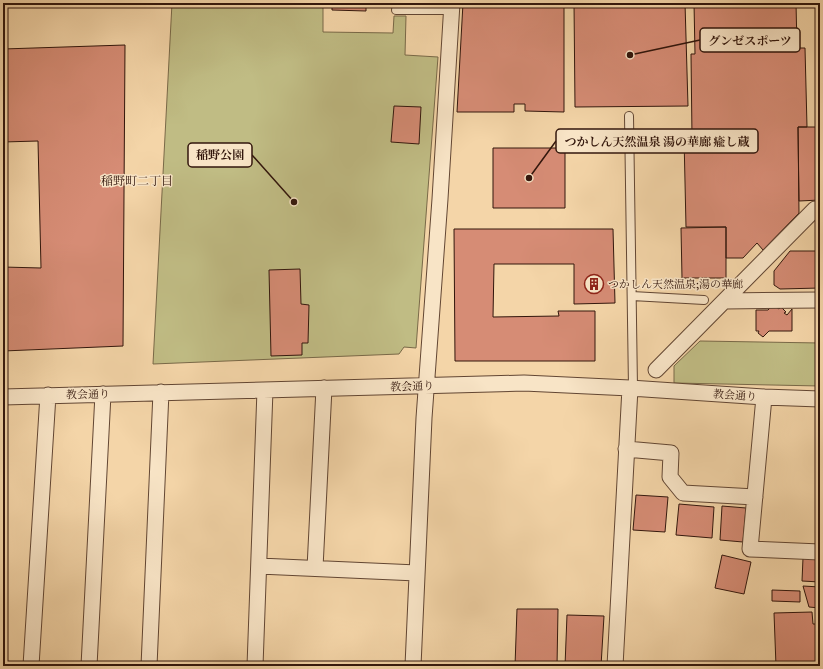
<svg xmlns="http://www.w3.org/2000/svg" width="823" height="669" font-family="'IM FELL Great Primer','Noto Serif JP',serif">
<style>
.green{fill:#c0bc84;stroke:#796948}
.building{fill:#d68c75;stroke:#32160c}
.lines{fill:none;stroke-linecap:round;stroke-linejoin:round}
.lane-casing{stroke:#624633;stroke-width:10}
.street-casing{stroke:#624633;stroke-width:17}
.lane{stroke:#f8e4c6;stroke-width:8}
.street{stroke:#f8e4c6;stroke-width:15}
.labels{text-anchor:middle;stroke-width:3;stroke-linejoin:round;paint-order:stroke}
.poi-label{font-size:11px;fill:#32160c;stroke:#f8e4c6;text-anchor:start}
.street-label{font-size:11px;fill:#32160c;stroke:#f8e4c6}
.neighbourhood-label{font-size:12px;fill:#32160c;stroke:#f8e4c6}
.leader{fill:none;stroke:#32160c;stroke-width:1.5}
.callout-dot{fill:#32160c;stroke:#f8e4c6;stroke-width:1.5}
.callout{fill:#f8e4c6;stroke:#32160c;stroke-width:1.5}
.callout-label{font-size:12px;text-anchor:middle;font-weight:bold;fill:#32160c}
</style>
<rect width="100%" height="100%" fill="#f4d5a8"/>
<filter id="stains"><feTurbulence type="fractalNoise" baseFrequency=".005" numOctaves="4"/><feColorMatrix values="0 0 0 0 .2 0 0 0 0 .09 0 0 0 0 .02 0 0 0 .5 -.17"/></filter>
<radialGradient id="worn" r=".72"><stop offset=".6" stop-color="#630" stop-opacity="0"/><stop offset="1" stop-color="#630" stop-opacity=".3"/></radialGradient>
<!-- green -->
<path class="green" d="M172 3H323V32L393 33 394 16H406L405 55 438 57 416 348 404 347 399 354 153 364Z
M700 341 820 343V386L674 383V366Z"/>
<!-- building -->
<path class="building" d="M332 3H366V11L332 10Z
M463 3H564V112L525 111V104H514V112H457Z
M574 3H685L688 106 575 107Z
M694 3H796L797 48H805L807 127H798L799 213 763 250 757 243 743 258H726V227H686L684 137H692L691 54H695Z
M817 3H820V29H818Z
M125 45 123 346 3 351V267L41 268 38 141 3 142V49Z
M394 106 421 107 419 144 391 142Z
M798 127H820V200L799 201Z
M493 148H565V208H493Z
M726 227V278H682L681 228Z
M454 229H613L615 303 574 304V264H494L493 317 559 316 558 311H595V361H455Z
M790 251H820V288L780 289 774 285V271Z
M300 269 301 304 309 305 308 343H302V355L271 356 269 270Z
M771 307H776L779 309 781 307 786 312 784 313 787 315 792 309V331H769L763 337 758 333 759 331H756V310H768Z
M636 495 668 497 665 532 633 530Z
M679 504 714 507 712 538 676 535Z
M722 506 746 508 743 542 720 540Z
M722 555 751 562 744 594 715 588Z
M803 558 820 559V582L802 581Z
M803 586 820 587V608L809 607Z
M772 590 800 591V602L772 601Z
M517 609H558L557 666H515Z
M812 612 813 624H820V666H776L774 613Z
M567 615 604 616 601 666H565Z"/>
<g class="lines">
<!-- lane casing -->
<g class="lane-casing">
<path id="lane" d="M396 10H451
M629 116 633 388
M632 296 704 300"/>
</g>
<!-- street casing -->
<g class="street-casing">
<path id="street" d="M725 301 820 300
M656 370 815 209
M3 397 524 383 630 388 764 397 820 399
M764 397 750 549 820 552
M626 449 671 453 670 477 683 493 755 497
M259 566 417 573
M315 568 324 388
M31 666 48 395
M89 666 103 394
M149 666 161 392
M255 666 265 390
M413 666 424 418 440 199 452 3
M615 666 630 388"/>
</g>
<!-- lane -->
<use href="#lane" class="lane"/>
<!-- street -->
<use href="#street" class="street"/>
</g>
<!-- icons -->
<defs>
<g id="building-ring" transform="scale(1)"><circle r="9.5" fill="#f8e4c6" stroke="#8f2418" stroke-width="1.5"/><path d="M-4-6H4V6H1V3H-1V6H-4ZM-2.5-4.3h1.7v1.8h-1.7ZM.8-4.3h1.7v1.8H.8ZM-2.5-1h1.7V.8h-1.7ZM.8-1h1.7V.8H.8Z" fill="#8f2418"/></g>
</defs>
<g fill-rule="evenodd">
<use href="#building-ring" x="594" y="284"/>
</g>
<g class="labels">
<!-- poi labels -->
<g class="poi-label">
<text x="608" y="288">つかしん天然温泉;湯の華廊</text>
</g>
<!-- street labels -->
<g class="street-label">
<text transform="translate(412 386) rotate(-2)" y="4">教会通り</text>
<text transform="translate(88 394) rotate(-1)" y="4">教会通り</text>
<text transform="translate(735 395) rotate(4)" y="4">教会通り</text>
</g>
<!-- neighbourhood labels -->
<g class="neighbourhood-label">
<text x="137" y="185">稲野町二丁目</text>
</g>
</g>
<!-- callouts -->
<path class="leader" d="M630 55L700 40M529 178L556 141M294 202L252 155"/>
<g class="callout-dot">
<circle cx="630" cy="55" r="4"/>
<circle cx="529" cy="178" r="4"/>
<circle cx="294" cy="202" r="4"/>
</g>
<g class="callout">
<rect x="700" y="28" width="100" height="24" rx="4"/>
<rect x="556" y="129" width="202" height="24" rx="4"/>
<rect x="188" y="143" width="64" height="24" rx="4"/>
</g>
<g class="callout-label">
<text x="750" y="45">グンゼスポーツ</text>
<text x="657" y="146">つかしん天然温泉 湯の華廊 瘉し蔵</text>
<text x="220" y="159">稲野公園</text>
</g>
<!-- margin -->
<rect width="823" height="669" fill="none" stroke="#f4d5a8" stroke-width="16"/>
<rect x="4" y="4" width="815" height="661" fill="none" stroke="#32160c" stroke-width="2"/>
<rect x="8" y="8" width="807" height="653" fill="none" stroke="#32160c"/>
<rect width="100%" height="100%" filter="url(#stains)"/>
<rect width="100%" height="100%" fill="url(#worn)"/>
</svg>
